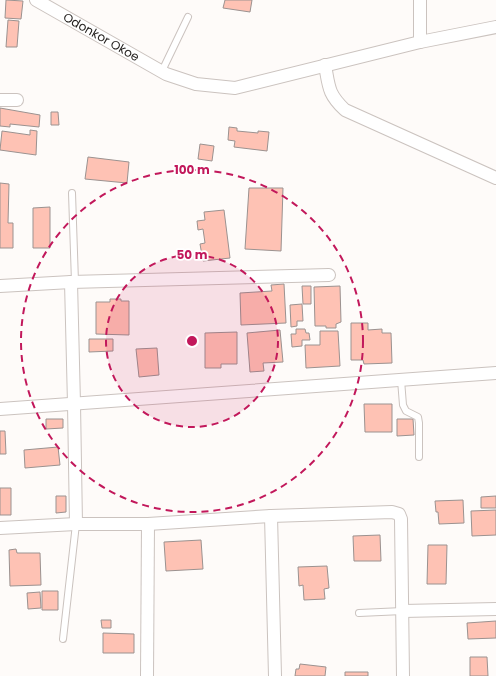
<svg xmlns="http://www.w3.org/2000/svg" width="496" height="676" font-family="Poppins,sans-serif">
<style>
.building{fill:#fec2b4;stroke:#9b9290}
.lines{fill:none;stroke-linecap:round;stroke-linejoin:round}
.lane-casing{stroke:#cbc3bf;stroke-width:8}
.street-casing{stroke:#cbc3bf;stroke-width:14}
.lane{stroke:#fff;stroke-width:6}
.street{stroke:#fff;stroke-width:12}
.ring{fill:none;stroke:#c2185b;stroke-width:2;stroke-dasharray:7 5}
.labels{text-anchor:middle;stroke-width:3.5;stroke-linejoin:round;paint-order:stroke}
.street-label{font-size:12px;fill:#23201e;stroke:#fff}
.centre{fill:#c2185b;stroke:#fff;stroke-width:2}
.ring-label{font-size:12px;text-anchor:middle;font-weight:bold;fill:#c2185b;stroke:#fff;stroke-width:3.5;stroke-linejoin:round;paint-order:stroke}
</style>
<rect width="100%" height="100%" fill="#fefbf9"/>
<!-- building -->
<path class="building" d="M6 0 23 1 21 19 5 18Z
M225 0H252L250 12 223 8Z
M8 20 19 21 17 47H6Z
M0 108 40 115 39 127 10 124V127L0 126Z
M51 112H58L59 125H51Z
M229 127 237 128V131L258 133V131L269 132 267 151 234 147 235 141 228 140Z
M30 130 37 131 36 155 0 150 2 131 30 135Z
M200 144 214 146 212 161 198 159Z
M88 157 129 162 127 183 85 179Z
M0 183 9 184 8 223H13V248H0Z
M249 188H283L281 251 245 249Z
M50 207V248H33V208Z
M224 210 230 258 203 261 200 244 205 243 203 229 198 230 197 221 205 220 204 212Z
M284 284 286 323 241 325 240 293 272 291 271 285Z
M302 286H311V304H303Z
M340 286 341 322 336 324V328H326V326H315L314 287Z
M110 299H121V301H129V335L96 334V302H110Z
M302 304 303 321H297V326L291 327 290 305Z
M351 323H368V330L382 329V333H391L392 363 364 364 363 360H351Z
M296 329H305L306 333H309L310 340H302V346L292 347 291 334H296Z
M280 330 283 362 263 363 264 371 250 372 247 333Z
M320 331H338L340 366 306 368 305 345H320Z
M237 332V364H221V368H205V333Z
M89 339H113V351L89 352Z
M157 348 159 375 139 377 136 349Z
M364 404H392V432H365Z
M46 419H63V428L46 429Z
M397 419H413L414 435 397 436Z
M0 431H5L6 454H0Z
M58 447 60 465 25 468 24 450Z
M0 488H11V515H0Z
M56 496H66V512L56 513Z
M496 496V508H481V497Z
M463 500 464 523 439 524 438 512H436L435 501Z
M496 510V535L472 536 471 511Z
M380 535 381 561H354L353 536Z
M201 540 203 569 166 571 164 542Z
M428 545H447L446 584H427Z
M16 549 17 553H40L41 585 10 586 9 550Z
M327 566 329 588 324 589 325 599 304 600 303 585 299 586 298 567Z
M42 591H58V610H42Z
M40 592 41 608 28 609 27 593Z
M101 620H111V628H102Z
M496 621V638L468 639 467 623Z
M103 633 134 634V653H103Z
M470 657H487L488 676H470Z
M300 664 326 667 325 676H295L296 669H299Z
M345 672H368V676H345Z"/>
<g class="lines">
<!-- lane casing -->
<g class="lane-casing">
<path id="lane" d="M162 71 188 17
M72 193 75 282
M401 380 403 405 406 411 418 417 419 423V457
M359 613 403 611
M63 639 76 524"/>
</g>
<!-- street casing -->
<g class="street-casing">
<g id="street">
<path id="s1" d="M36 0 166 74 196 84 235 88 420 42 496 27"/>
<path d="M420 0V42"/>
<path d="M325 65C329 87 328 94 345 110L496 178"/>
<path d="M0 100H17"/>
<path d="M71 282 74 404 76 524"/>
<path d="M0 286 71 282 329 275"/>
<path d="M0 409 496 373"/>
<path d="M271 516 275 676"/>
<path d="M0 528 76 524H148L271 516 392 512 399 514 401 519 403 676"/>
<path d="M403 611 496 609"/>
<path d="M147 676 148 524"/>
</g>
</g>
<!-- lane -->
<use href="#lane" class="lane"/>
<!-- street -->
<use href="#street" class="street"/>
</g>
<!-- distance rings -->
<circle cx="192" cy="341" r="86" fill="#c2185b" fill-opacity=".12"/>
<g class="ring">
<circle cx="192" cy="341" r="86"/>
<circle cx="192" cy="341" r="171"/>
</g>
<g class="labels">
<!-- street labels -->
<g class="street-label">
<text dy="4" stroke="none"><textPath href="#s1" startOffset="75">Odonkor Okoe</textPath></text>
</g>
</g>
<circle cx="192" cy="341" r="6" class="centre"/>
<g class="ring-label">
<text x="192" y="174">100 m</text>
<text x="192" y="259">50 m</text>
</g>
</svg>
